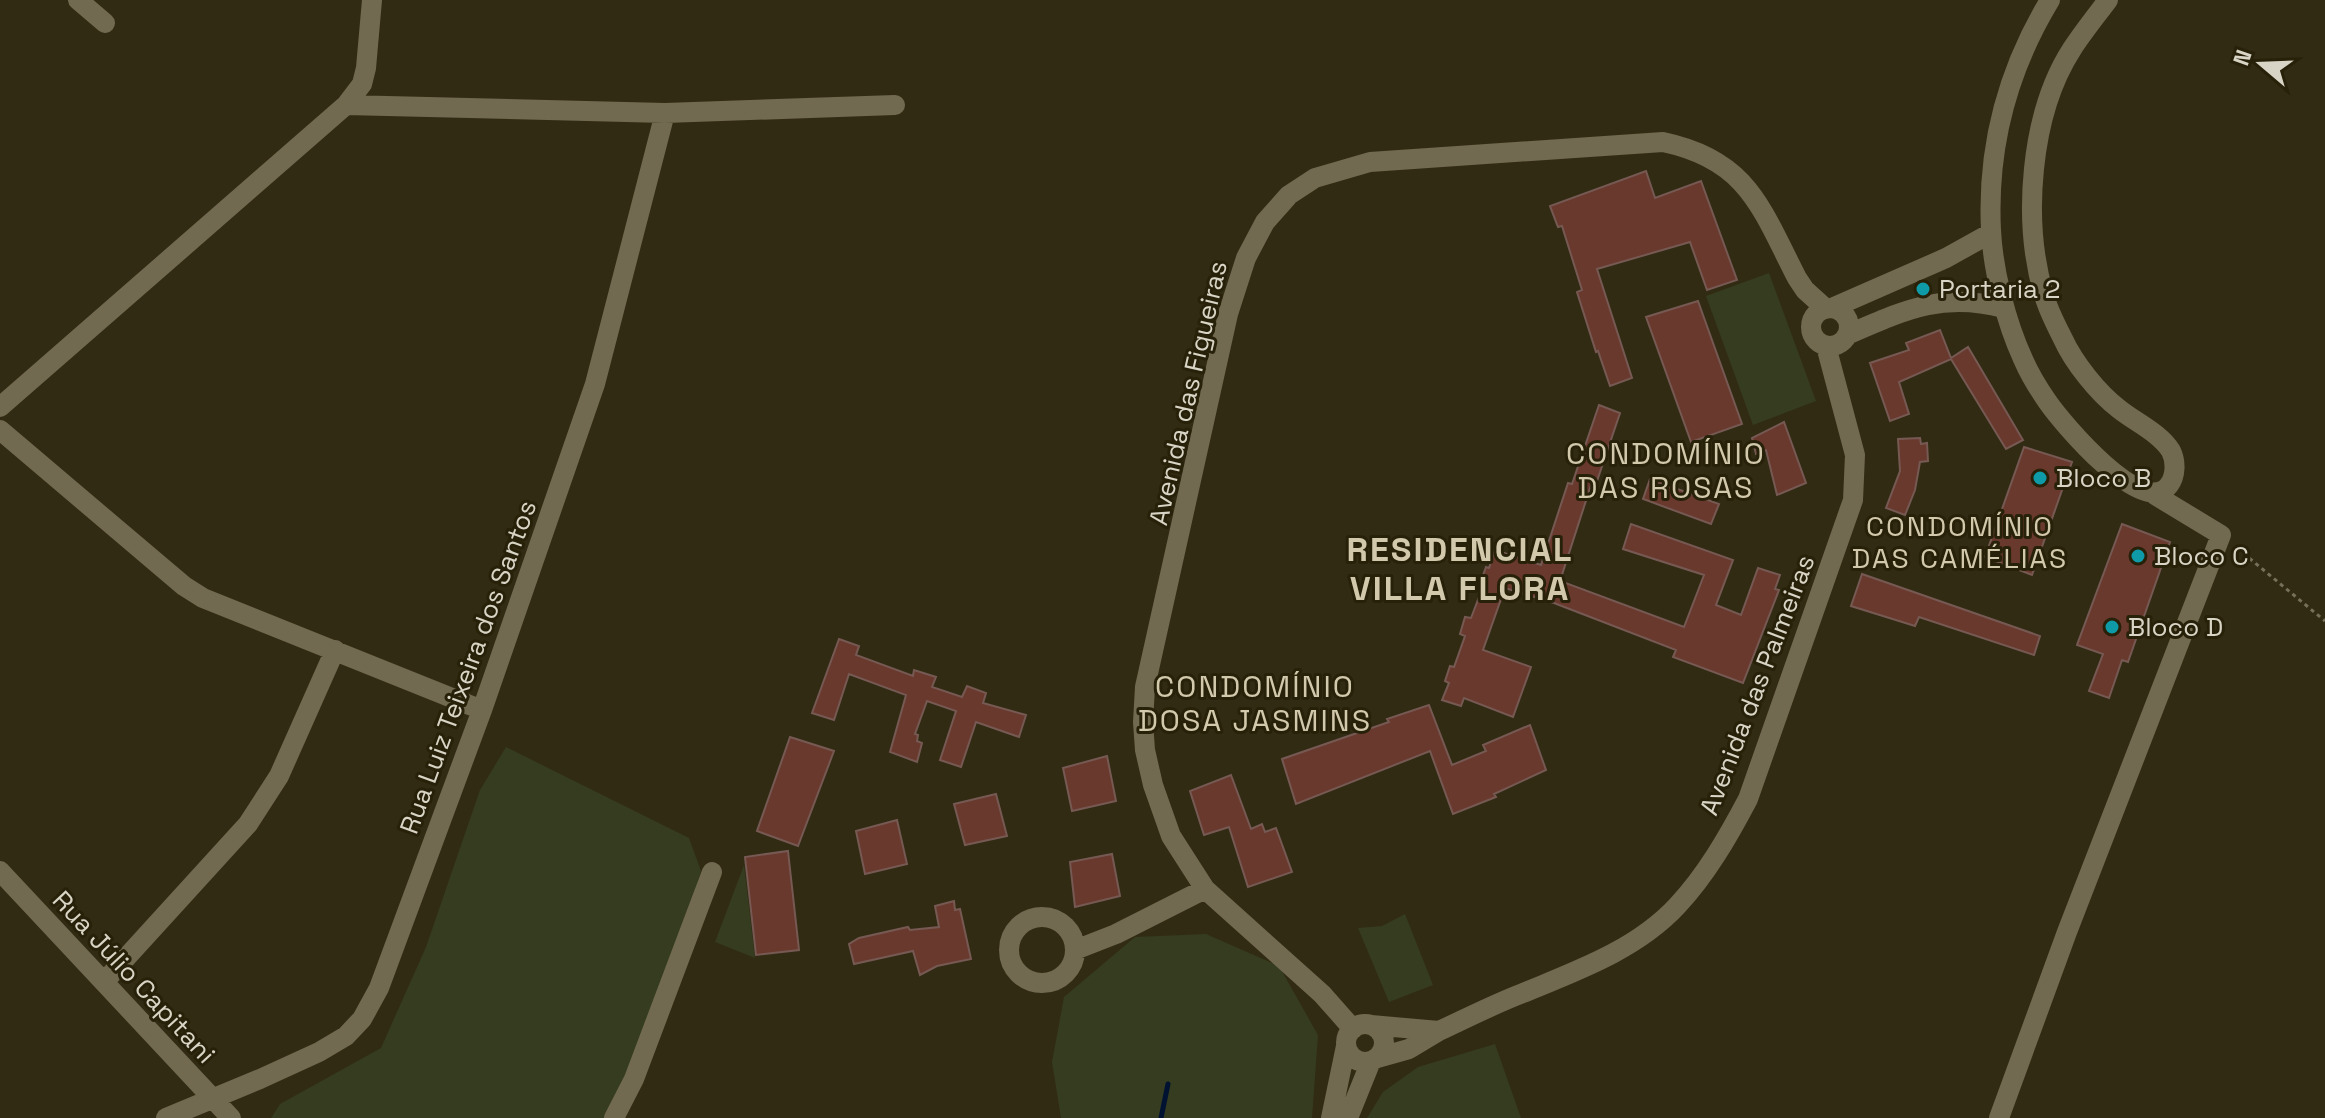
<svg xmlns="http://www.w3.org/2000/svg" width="2325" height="1118" font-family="'Space Grotesk',sans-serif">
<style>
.green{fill:#353c1f}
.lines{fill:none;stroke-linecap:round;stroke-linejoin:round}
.stream{stroke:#001232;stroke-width:5}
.building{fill:#69392e;stroke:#755952;stroke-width:2}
.path{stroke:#76705b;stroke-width:3;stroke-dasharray:4 4;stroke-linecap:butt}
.minor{stroke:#716950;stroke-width:20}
.culture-dot{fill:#0f9aa8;stroke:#282109;stroke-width:3}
.labels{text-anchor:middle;stroke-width:6;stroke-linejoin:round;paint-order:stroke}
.poi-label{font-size:26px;fill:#d9d5c6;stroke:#282109;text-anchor:start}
.street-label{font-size:26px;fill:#d9d5c6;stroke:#282109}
.neighbourhood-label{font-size:28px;letter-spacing:2px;fill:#d2c9ad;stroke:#282109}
.quarter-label{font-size:30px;letter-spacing:2px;fill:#d2c9ad;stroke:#282109}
.district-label{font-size:34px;font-weight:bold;letter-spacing:2px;fill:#d2c9ad;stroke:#282109}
</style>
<rect width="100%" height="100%" fill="#322b13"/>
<!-- green -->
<path class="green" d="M1769 273 1816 401 1753 425 1706 296Z
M506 747 689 838 701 871 678 945 608 1118H271L280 1104 381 1048 426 947 480 790Z
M744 865 755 958 715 942Z
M1405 914 1433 985 1389 1002 1358 928 1382 926Z
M1206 934 1279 966 1318 1035 1312 1118H1061L1052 1062 1064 997 1135 937Z
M1495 1044 1521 1118H1367L1383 1092 1418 1067Z"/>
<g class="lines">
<!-- stream -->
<path class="stream" d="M1161 1118 1168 1084"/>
</g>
<!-- building -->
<path class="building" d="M1646 171 1655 198 1701 181 1737 280 1707 290 1690 242 1597 269 1632 378 1610 386 1598 351 1596 352 1577 292 1582 290 1562 226 1558 227 1550 206Z
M1698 301 1742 424 1691 442 1646 317Z
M1940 330 1951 358 1968 347 2023 440 2006 449 1951 359 1899 382 1909 414 1890 421 1870 363 1909 350 1906 343Z
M1599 405 1620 413 1597 481 1593 479 1560 581 1684 627 1704 575 1623 549 1631 524 1733 560 1716 605 1741 615 1758 568 1780 575 1775 589 1779 590 1743 683 1673 657 1676 650 1554 603 1505 588 1483 650 1531 667 1513 717 1464 698 1461 706 1442 700 1449 683 1445 681 1450 666 1454 667 1465 636 1460 634 1465 617 1471 618 1484 584 1481 581 1486 567 1489 568 1495 550 1541 565 1568 483 1572 484Z
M1784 422 1806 483 1777 495 1766 450 1756 454 1752 438Z
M1920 438 1921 444 1927 443 1928 461 1920 462 1915 490 1905 515 1886 508 1900 471 1898 439Z
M2024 447 2072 462 2032 575 1985 557Z
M1650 479 1719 504 1711 524 1643 499Z
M2122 524 2170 542 2128 662 2122 660 2109 698 2089 691 2103 654 2077 645Z
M1862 574 2040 636 2034 655 1919 617 1915 626 1851 606Z
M839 639 859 646 856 655 913 676 914 670 936 677 932 687 962 697 967 686 986 693 983 703 1026 715 1019 737 976 722 961 767 940 760 956 711 927 701 915 734 918 735 917 741 922 743 917 762 890 752 906 695 849 674 834 720 812 713Z
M1429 705 1452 765 1486 751 1483 745 1530 725 1546 770 1494 794 1496 797 1453 814 1430 751 1296 804 1282 759 1389 722 1387 719Z
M790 737 834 751 798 846 757 831Z
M1107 756 1116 801 1072 811 1063 768Z
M1231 775 1251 829 1262 824 1265 832 1276 828 1292 872 1248 887 1229 827 1204 835 1190 791Z
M996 794 1007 836 965 845 954 804Z
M897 820 907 864 865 874 856 831Z
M788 851 799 950 756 955 745 857Z
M1112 854 1120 896 1075 907 1070 862Z
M954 901 955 910 960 909 971 959 937 966 920 975 913 951 854 964 849 944 859 938 908 927 910 930 939 927 935 906Z"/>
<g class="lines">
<!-- path -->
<path class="path" d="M2237 548 2325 621"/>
<!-- minor -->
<path class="minor" d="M78 0 105 23
M2050 0C2007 71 1987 148 1991 230 1993 271 2006 322 2023 359 2029 373 2038 388 2047 401 2062 423 2144 520 2169 485 2176 476 2176 461 2171 451 2160 433 2135 422 2119 409 2098 393 2074 363 2063 339 2056 325 2048 310 2044 295 2022 221 2030 114 2072 49 2083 32 2096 16 2108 0
M346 105 665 113 895 105
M1832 308 1946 258 1991 233
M1811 327a19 19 0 1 1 38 0a19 19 0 1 1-38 0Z
M1847 335C1905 310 1941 292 2004 308
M0 407 346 105 362 84 366 68 372 0
M0 430 184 586 203 598 482 710
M0 871 231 1118
M1009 950a33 33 0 1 1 66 0a33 33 0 1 1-66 0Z
M1075 950 1116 934 1205 889
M104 982 248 824 279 776 335 650
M1346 1043a19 19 0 1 1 38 0a19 19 0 1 1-38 0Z
M1371 1025 1439 1031 1409 1049 1377 1058
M1353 1029 1322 994 1205 889 1171 836 1153 785 1145 750 1143 722 1145 687 1228 314 1246 258 1265 222 1289 195 1315 178 1370 162 1663 142C1748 160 1761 208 1797 278L1805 290 1826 309
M1439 1031C1467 1018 1494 1004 1523 993 1576 971 1636 950 1677 906 1706 875 1728 837 1748 799L1853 500 1855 455 1826 346
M166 1118 260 1079 319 1052 346 1036 362 1019 379 988 482 710 595 384 665 113
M614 1118 634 1079 712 872
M1331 1118 1346 1046
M1348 1118 1371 1061
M1999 1118 2067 932 2221 535 2155 495"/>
</g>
<!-- markers -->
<g class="culture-dot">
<circle cx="1923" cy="289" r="8"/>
<circle cx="2040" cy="478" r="8"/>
<circle cx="2138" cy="556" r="8"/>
<circle cx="2112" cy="627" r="8"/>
</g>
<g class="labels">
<!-- poi labels -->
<g class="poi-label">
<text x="1939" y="298">Portaria 2</text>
<text x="2056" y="487">Bloco B</text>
<text x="2154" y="565">Bloco C</text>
<text x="2128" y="636">Bloco D</text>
</g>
<!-- street labels -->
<g class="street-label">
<text transform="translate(1188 393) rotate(-77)" y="9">Avenida das Figueiras</text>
<text transform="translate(468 667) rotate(-70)" y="9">Rua Luiz Teixeira dos Santos</text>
<text transform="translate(1757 685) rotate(-69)" y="9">Avenida das Palmeiras</text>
<text transform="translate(134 977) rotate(47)" y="9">Rua Júlio Capitani</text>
</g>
<!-- neighbourhood labels -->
<g class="neighbourhood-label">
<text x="1960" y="536">CONDOMÍNIO<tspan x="1960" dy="32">DAS CAMÉLIAS</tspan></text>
</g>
<!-- quarter labels -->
<g class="quarter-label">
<text x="1666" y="464">CONDOMÍNIO<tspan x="1666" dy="34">DAS ROSAS</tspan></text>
<text x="1255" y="697">CONDOMÍNIO<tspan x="1255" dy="34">DOSA JASMINS</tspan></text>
</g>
<!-- district labels -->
<g class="district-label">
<text x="1460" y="561">RESIDENCIAL<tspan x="1460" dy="39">VILLA FLORA</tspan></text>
</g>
</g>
<!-- north arrow -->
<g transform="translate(2261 64) rotate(289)" stroke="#282109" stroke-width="6" paint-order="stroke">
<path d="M0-6L14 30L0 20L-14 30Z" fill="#d9d5c6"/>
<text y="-12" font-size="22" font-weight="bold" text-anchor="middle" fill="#d9d5c6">N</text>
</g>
</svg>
